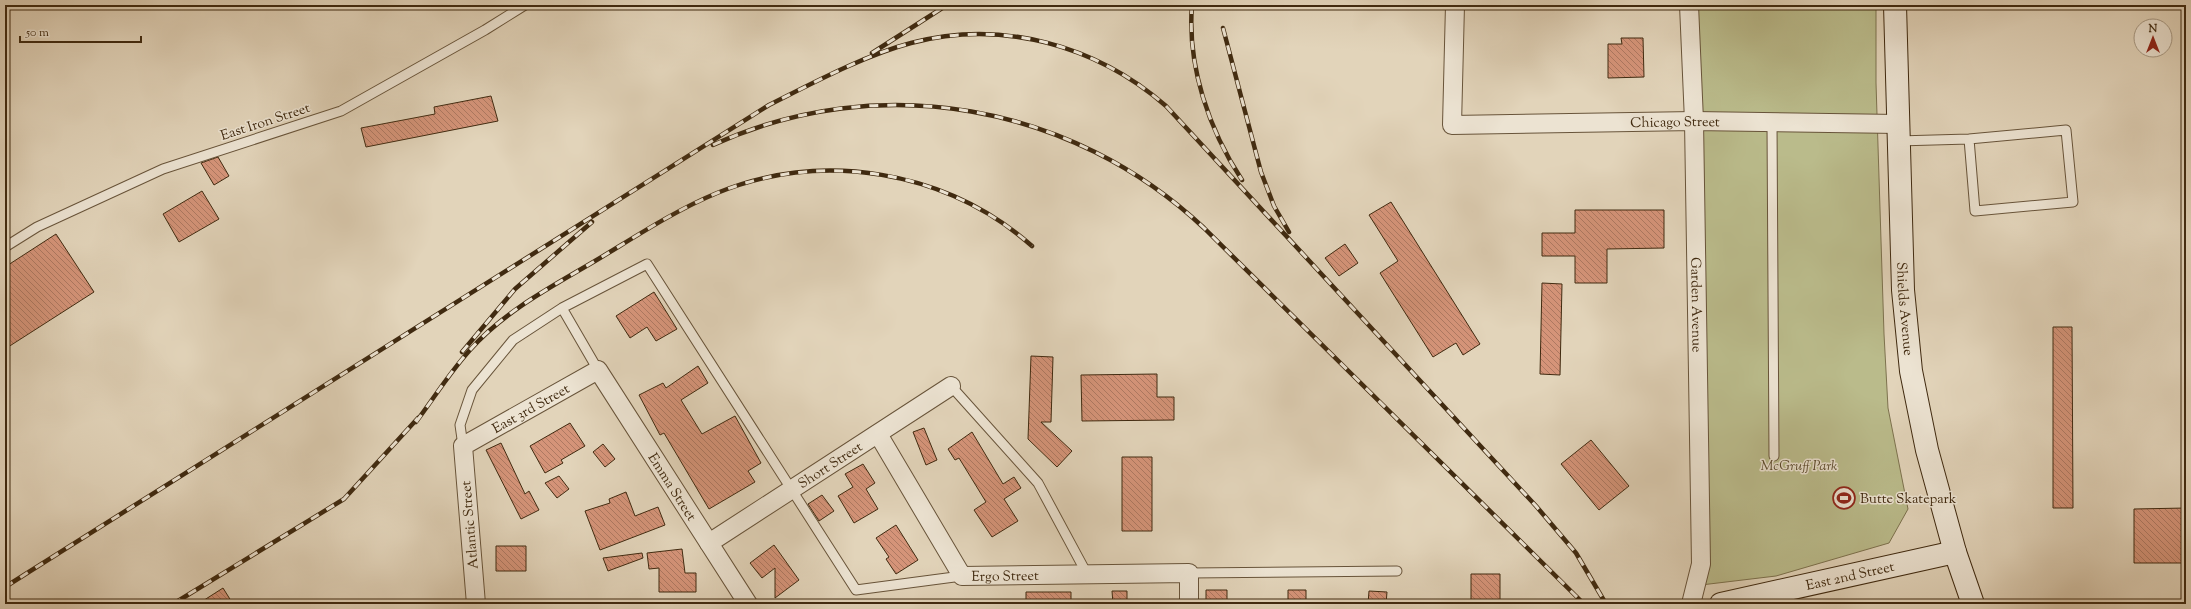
<svg xmlns="http://www.w3.org/2000/svg" width="2191" height="609" font-family="'Sorts Mill Goudy',serif">
<style>
.green{fill:#babb8b;stroke:#7d724e}
.building{fill:url(#building-back-hatch);stroke:#402a10}
.lines{fill:none;stroke-linecap:round;stroke-linejoin:round}
.lane-casing{stroke:#68543a;stroke-width:11}
.street-casing{stroke:#68543a;stroke-width:20}
.secondary-casing{stroke:#402a10;stroke-width:24}
.lane{stroke:#ece3d2;stroke-width:9}
.street{stroke:#ece3d2;stroke-width:18}
.secondary{stroke:#ece3d2;stroke-width:22}
.rail-casing{stroke:#402a10;stroke-width:4.5}
.rail{stroke:#ece3d2;stroke-width:3;stroke-dasharray:9;stroke-linecap:butt}
.labels{text-anchor:middle;stroke-width:3;stroke-linejoin:round;paint-order:stroke}
.street-label{font-size:14px;fill:#402a10;stroke:#ece3d2}
.park-label{font-size:14px;font-style:italic;fill:#584729;stroke:#ece3d2}
.poi-label{font-size:14px;fill:#402a10;stroke:#ece3d2;text-anchor:start}
</style>
<defs>
<pattern id="building-back-hatch" width="6" height="6" patternUnits="userSpaceOnUse"><rect width="6" height="6" fill="#d59479"/><path d="M-1 5l2 2M0 0l6 6M5-1l2 2" fill="none" stroke="#ae7962"/></pattern>
</defs>
<rect width="100%" height="100%" fill="#e2d4ba"/>
<filter id="stains"><feTurbulence type="fractalNoise" baseFrequency=".005" numOctaves="4"/><feColorMatrix values="0 0 0 0 .2 0 0 0 0 .09 0 0 0 0 .02 0 0 0 .5 -.17"/></filter>
<radialGradient id="worn" r=".72"><stop offset=".6" stop-color="#630" stop-opacity="0"/><stop offset="1" stop-color="#630" stop-opacity=".3"/></radialGradient>
<!-- green -->
<path class="green" d="M1694 5H1876V83L1884 334 1888 408 1908 509 1889 543 1776 576 1701 585Z"/>
<!-- building -->
<path class="building" d="M1621 38H1643L1644 77 1608 78V44H1622Z
M491 96 498 121 366 147 361 128 435 114 434 107Z
M218 157 229 176 214 185 201 163Z
M202 191 219 219 179 242 163 214Z
M1391 202 1480 344 1463 355 1456 343 1433 357 1380 273 1398 261 1369 215Z
M1575 210H1664V248L1607 249V283H1575V256H1542V233H1575Z
M56 234 94 292 5 349V267Z
M1345 244 1358 263 1339 276 1325 258Z
M1542 283 1562 284 1560 375 1540 374Z
M654 292 677 329 656 341 647 327 630 338 616 316Z
M2053 327H2072L2073 508H2053Z
M1031 356 1053 357 1051 422H1041L1072 451 1057 467 1028 439Z
M698 366 708 383 681 400 702 434 735 416 761 463 748 471 755 482 709 509 664 433 660 435 639 395 663 383 666 388Z
M1157 374V397H1174V420L1082 421 1081 375Z
M570 423 585 446 561 460 563 463 545 473 530 446Z
M924 428 937 460 926 465 913 432Z
M972 432 1003 484 1014 477 1021 488 1004 499 1018 521 992 537 974 510 986 502 959 458 955 460 948 449Z
M1591 440 1629 486 1599 510 1561 464Z
M501 443 525 494 529 491 539 510 521 519 486 450Z
M603 444 615 459 605 467 593 452Z
M1122 457H1152V531H1122Z
M863 464 875 483 866 489 878 509 854 523 838 496 853 487 845 474Z
M559 476 569 489 557 498 545 483Z
M626 492 635 516 658 507 665 525 600 550 585 511 610 503 609 499Z
M822 495 834 511 819 521 808 504Z
M2186 508V563H2134V509Z
M896 525 918 560 896 574 886 559 889 557 876 538Z
M774 545 799 580 775 598V568L762 578 750 563Z
M496 546H526V571H496Z
M682 549 685 573H696V592H659V568L649 569 647 553Z
M642 553 643 558 608 571 603 558Z
M1471 574H1500V604H1471Z
M223 588 233 604H198Z
M1206 590H1227V604H1206Z
M1288 590H1306V604H1288Z
M1112 591H1127V604H1113Z
M1369 591 1387 592 1386 604H1368Z
M1026 592H1071V604H1026Z"/>
<g class="lines">
<!-- lane casing -->
<g class="lane-casing">
<path id="lane" d="M1772 124 1774 456
M1898 141 1969 139 2066 130 2073 202 1975 211 1969 139
M5 247 37 227 163 169 341 111 485 30 525 5
M598 370 562 308 647 264 856 590 962 576
M951 386 1038 483 1087 574
M463 446 460 425 472 390 513 340 562 308
M1189 573 1397 571"/>
</g>
<!-- street casing -->
<g class="street-casing">
<g id="street">
<path id="s1" d="M1455 5 1452 125 1694 121 1898 124"/>
<path id="s2" d="M1689 5 1694 121 1701 564 1691 604"/>
<path id="s3" d="M878 434 962 576 1189 573V604"/>
<path id="s4" d="M709 543 951 386"/>
<path id="s5" d="M476 604 463 446 598 370 748 604"/>
</g>
</g>
<!-- secondary casing -->
<g class="secondary-casing">
<g id="secondary">
<path id="s6" d="M1895 5 1903 290 1911 371 1927 450 1955 552 1973 604"/>
<path id="s7" d="M1721 604 1955 552"/>
</g>
</g>
<!-- lane -->
<use href="#lane" class="lane"/>
<!-- street -->
<use href="#street" class="street"/>
<!-- secondary -->
<use href="#secondary" class="secondary"/>
<!-- rail casing -->
<g class="rail-casing">
<path id="rail" d="M1192 5C1187 66 1209 130 1242 180
M1223 28 1261 172 1274 206 1289 232
M872 53 947 5
M713 145C879 69 1072 104 1204 228L1584 604
M462 352 515 289 592 222
M416 422C434 398 450 372 470 350 505 310 555 285 600 258 638 235 676 210 717 193 822 150 946 170 1032 246
M5 587 769 105C811 84 865 55 911 43 1002 19 1096 45 1166 106L1536 506 1576 553 1606 604
M173 604 344 499 418 418"/>
</g>
<!-- rail -->
<use href="#rail" class="rail"/>
</g>
<!-- icons -->
<defs>
<g id="stadium-ring" transform="scale(1.15)"><circle r="9.5" fill="#ece3d2" stroke="#8f2418" stroke-width="1.5"/><path d="M0-5a6.5 5 0 1 0 0 10a6.5 5 0 1 0 0-10ZM-3.5-1.8h7v3.6h-7Z" fill="#8f2418"/></g>
</defs>
<g fill-rule="evenodd">
<use href="#stadium-ring" x="1844" y="498"/>
</g>
<g class="labels">
<!-- street labels -->
<g class="street-label">
<text transform="translate(265 121) rotate(-18)" y="5">East Iron Street</text>
<text dy="5" stroke="none"><textPath href="#s1" startOffset="343">Chicago Street</textPath></text>
<text dy="5" stroke="none"><textPath href="#s2" startOffset="300">Garden Avenue</textPath></text>
<text dy="5" stroke="none"><textPath href="#s6" startOffset="304">Shields Avenue</textPath></text>
<text dy="5" stroke="none"><textPath href="#s5" startOffset="236">East 3rd Street</textPath></text>
<text dy="5" stroke="none"><textPath href="#s4" startOffset="144">Short Street</textPath></text>
<text dy="5" stroke="none"><textPath href="#s5" startOffset="452">Emma Street</textPath></text>
<text transform="translate(469 525) rotate(-95)" y="5">Atlantic Street</text>
<text dy="5" stroke="none"><textPath href="#s3" startOffset="208">Ergo Street</textPath></text>
<text dy="5" stroke="none"><textPath href="#s7" startOffset="132">East 2nd Street</textPath></text>
</g>
<!-- park labels -->
<g class="park-label">
<text x="1799" y="470">McGruff Park</text>
</g>
<!-- poi labels -->
<g class="poi-label">
<text x="1860" y="503">Butte Skatepark</text>
</g>
</g>
<!-- margin -->
<rect width="2191" height="609" fill="none" stroke="#e2d4ba" stroke-width="20"/>
<rect x="6" y="6" width="2179" height="597" fill="none" stroke="#402a10" stroke-width="2"/>
<rect x="10" y="10" width="2171" height="589" fill="none" stroke="#402a10"/>
<!-- north arrow -->
<g transform="translate(2153 38)"><circle r="19" fill="#ece3d2" stroke="#a79984"/>
<path d="M0-3L7 15L0 10L-7 15Z" fill="#8f2418"/>
<text y="-6" font-size="11" font-weight="bold" text-anchor="middle" fill="#402a10">N</text>
</g>
<!-- scale -->
<path d="M20 36v6h121v-6" fill="none" stroke="#402a10" stroke-width="2"/>
<text x="26" y="36" font-size="12" fill="#402a10" stroke="#ece3d2" stroke-width="3" paint-order="stroke">50 m</text>
<rect width="100%" height="100%" filter="url(#stains)"/>
<rect width="100%" height="100%" fill="url(#worn)"/>
</svg>
